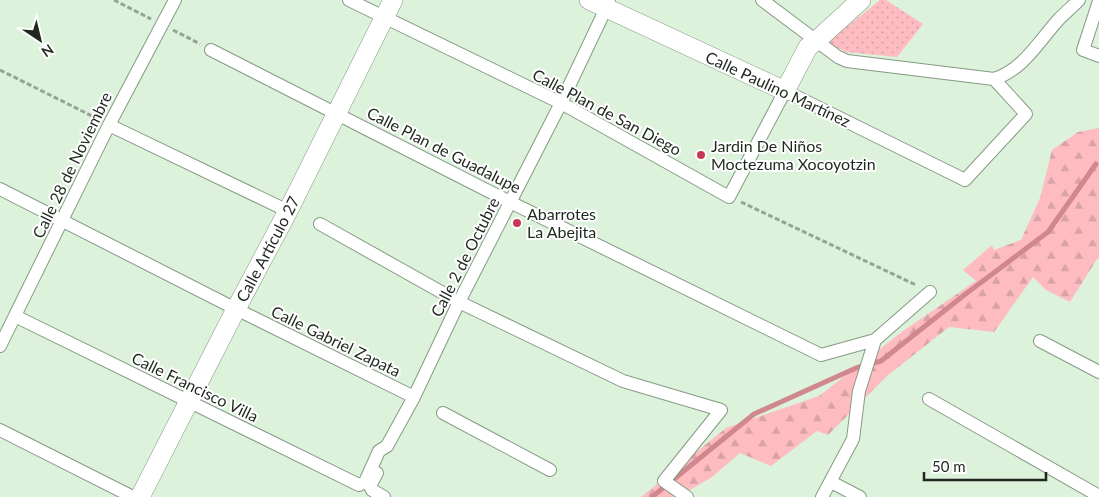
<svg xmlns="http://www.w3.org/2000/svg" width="1099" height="497" font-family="Lato,sans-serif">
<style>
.forest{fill:url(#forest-firs)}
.park{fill:url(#park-dots)}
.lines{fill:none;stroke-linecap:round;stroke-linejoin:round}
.stream{stroke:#d0878d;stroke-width:5}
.street-casing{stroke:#869a85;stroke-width:14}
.secondary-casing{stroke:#869a85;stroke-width:20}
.path{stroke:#95a594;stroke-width:3;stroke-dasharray:5 2.5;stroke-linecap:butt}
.street{stroke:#fff;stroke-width:12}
.secondary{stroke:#fff;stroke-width:19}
.poi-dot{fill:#c83854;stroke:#fff;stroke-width:2}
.labels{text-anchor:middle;stroke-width:4;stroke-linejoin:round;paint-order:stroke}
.street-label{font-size:16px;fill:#1f271f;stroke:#fff}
.poi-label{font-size:16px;fill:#1f271f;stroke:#fff;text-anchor:start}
</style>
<defs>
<pattern id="forest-firs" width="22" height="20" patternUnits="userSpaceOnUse" patternTransform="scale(1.25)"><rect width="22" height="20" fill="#febcc1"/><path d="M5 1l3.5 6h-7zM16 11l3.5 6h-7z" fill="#d9a2a5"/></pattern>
<pattern id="park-dots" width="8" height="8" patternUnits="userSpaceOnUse" patternTransform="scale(1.25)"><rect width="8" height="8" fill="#febcc1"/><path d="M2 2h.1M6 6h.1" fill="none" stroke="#d9a2a5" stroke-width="1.8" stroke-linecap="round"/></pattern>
</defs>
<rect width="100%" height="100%" fill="#dcf2db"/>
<!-- forest -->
<path class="forest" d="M1099 128V259H1097L1070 302 1046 290 1033 277 994 332 949 327 887 376 828 435 817 431 771 466 740 453 712 477 678 497H641L726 428 819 396 903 331 976 281 963 270 992 245 994 250 1021 240 1040 198 1052 150 1078 132Z"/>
<!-- park -->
<path class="park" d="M880 0H886L923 24 897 57 846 52 827 43Z"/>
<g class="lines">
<!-- stream -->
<path class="stream" d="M652 497 754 414 856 368 881 361 963 296 1048 232 1096 164"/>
<!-- street casing -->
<g class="street-casing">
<path id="street" d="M349 0 561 103 729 197 785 91 965 180 1026 114 994 79 847 61 838 57 762 0
M1099 1 1083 50 1099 56
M211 50 510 202 821 355 875 340
M994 79C1023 70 1039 41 1059 19 1066 12 1073 6 1079 0
M109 125 288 211
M0 189 236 309 414 397
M320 224 459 302 623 381 721 410 664 481 687 497
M15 316 359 485 365 482 379 451 387 446 414 397 459 302 561 103 609 2
M1040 341 1099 372
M0 346 109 125 175 0
M929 399 1099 496
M443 413 550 470
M0 430 133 497
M377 473 370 486 372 490 384 497
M831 482 860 497
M822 497 853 439 859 391 875 340 930 292"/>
</g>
<!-- secondary casing -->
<g class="secondary-casing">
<g id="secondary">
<path d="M589 0 785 91 808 47 816 41 861 0"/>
<path id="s1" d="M140 497 236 309 288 211 393 0"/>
</g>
</g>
<!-- path -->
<path class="path" d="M114 0 151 19
M173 30 200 44
M0 70 98 119
M741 202 916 285"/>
<!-- street -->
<use href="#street" class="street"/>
<!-- secondary -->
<use href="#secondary" class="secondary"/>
</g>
<!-- markers -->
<g class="poi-dot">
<circle cx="701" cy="155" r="5"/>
<circle cx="517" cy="223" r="5"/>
</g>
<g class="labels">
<!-- street labels -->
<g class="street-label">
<text transform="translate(778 89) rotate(25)" y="6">Calle Paulino Martínez</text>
<text transform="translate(607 112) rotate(28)" y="6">Calle Plan de San Diego</text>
<text transform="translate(444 150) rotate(27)" y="6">Calle Plan de Guadalupe</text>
<text transform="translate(72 165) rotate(-64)" y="6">Calle 28 de Noviembre</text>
<text dy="6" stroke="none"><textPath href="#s1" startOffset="279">Calle Artículo 27</textPath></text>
<text transform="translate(465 257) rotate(-63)" y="6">Calle 2 de Octubre</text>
<text transform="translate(336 341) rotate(26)" y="6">Calle Gabriel Zapata</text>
<text transform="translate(195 387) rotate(26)" y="6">Calle Francisco Villa</text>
</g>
<!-- poi labels -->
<g class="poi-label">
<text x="711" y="152">Jardin De Niños<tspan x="711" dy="18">Moctezuma Xocoyotzin</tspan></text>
<text x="527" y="220">Abarrotes<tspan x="527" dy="18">La Abejita</tspan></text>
</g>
</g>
<!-- north arrow -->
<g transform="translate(40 40) rotate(145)" stroke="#ffffff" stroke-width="4" paint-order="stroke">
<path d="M0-4L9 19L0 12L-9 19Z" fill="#1f271f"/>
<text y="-8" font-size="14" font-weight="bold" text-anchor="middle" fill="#1f271f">N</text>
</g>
<!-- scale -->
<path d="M924 472v8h122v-8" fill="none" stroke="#1f271f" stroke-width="2.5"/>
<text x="932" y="472" font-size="15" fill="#1f271f" stroke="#ffffff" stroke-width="4" paint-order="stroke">50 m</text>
</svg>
